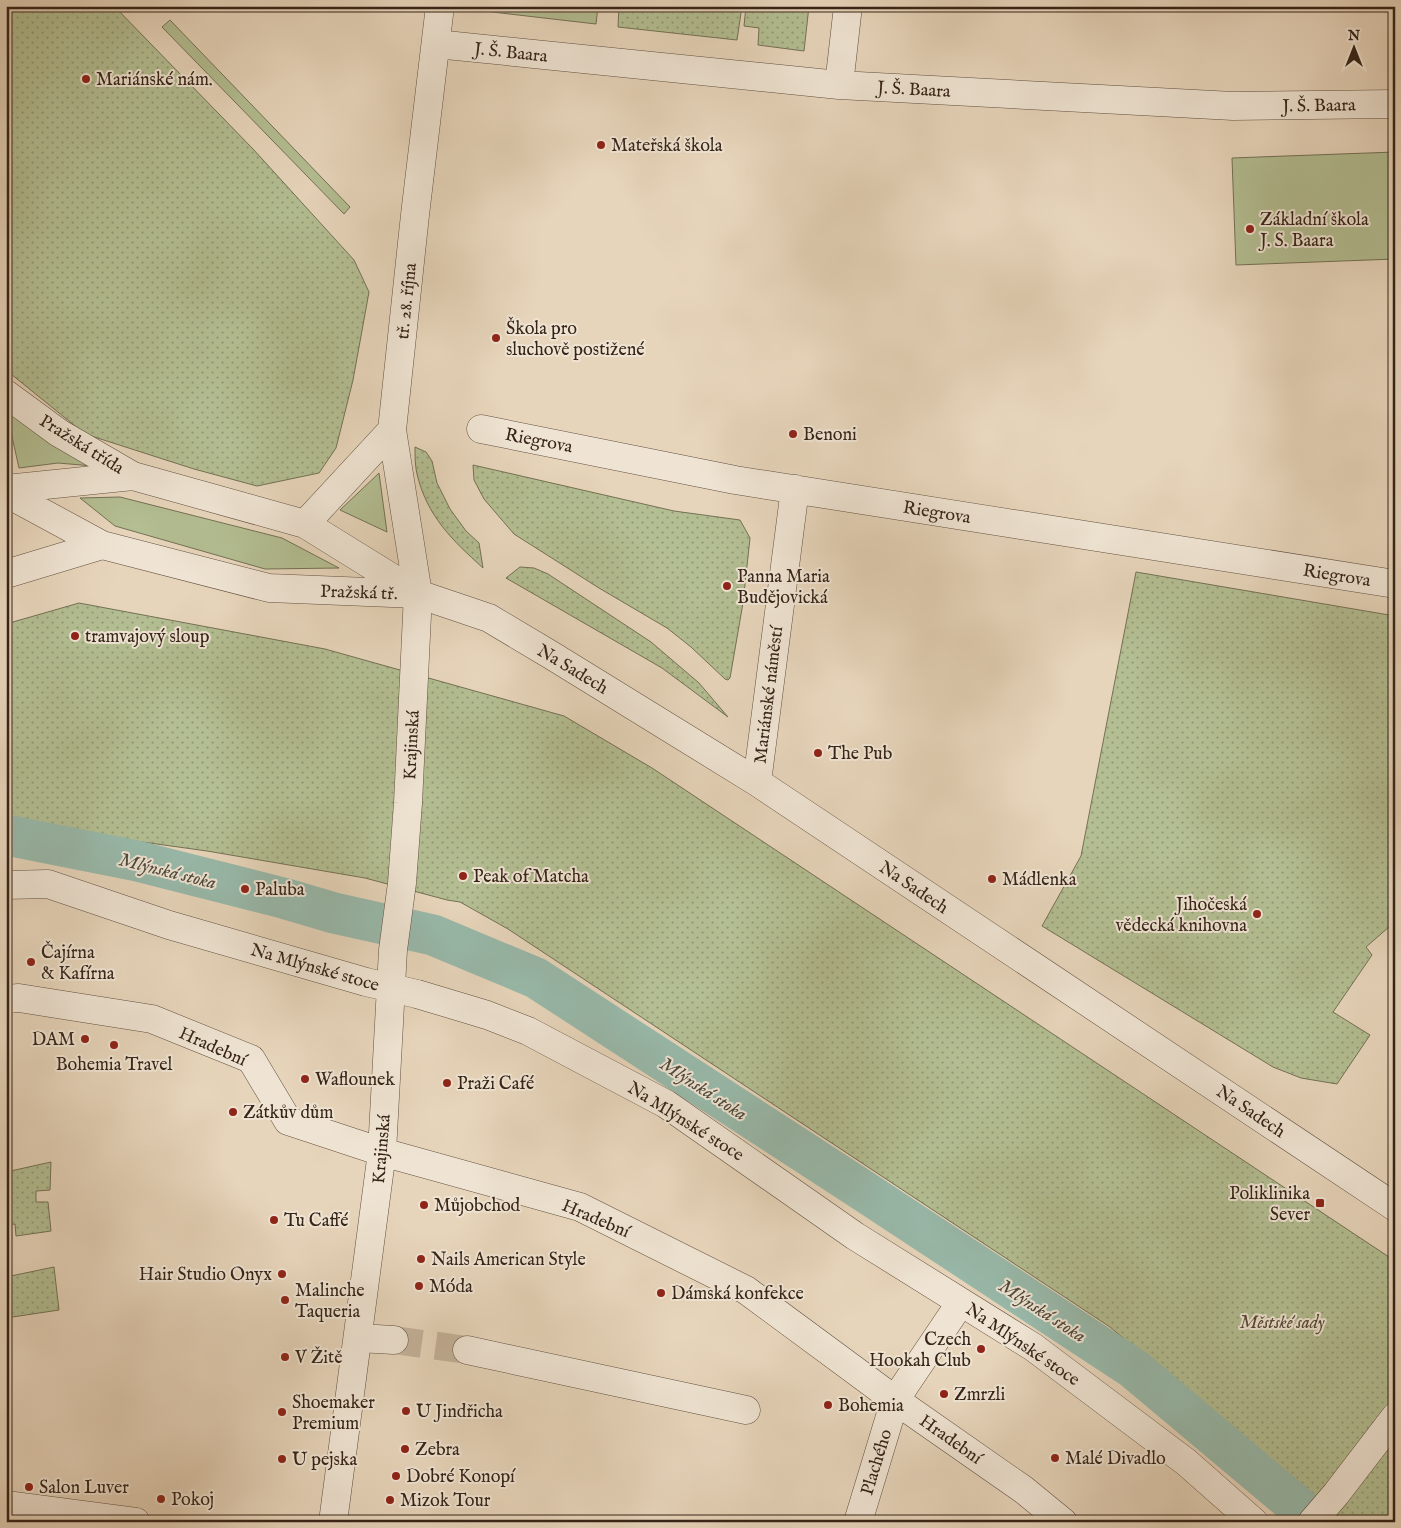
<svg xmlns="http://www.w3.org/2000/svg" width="1401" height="1528" font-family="'IM FELL English',serif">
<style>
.grass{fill:#b3be92;stroke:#747155}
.park{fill:url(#park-dots);stroke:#747155}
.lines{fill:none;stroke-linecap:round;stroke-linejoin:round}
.canal{stroke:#98b9aa;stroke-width:41}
.minor-tunnel{stroke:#c4b29a;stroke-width:28;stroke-dasharray:28 14;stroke-linecap:butt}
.minor-casing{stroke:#625041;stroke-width:29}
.minor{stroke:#efe4d3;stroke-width:28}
.poi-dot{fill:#8f2418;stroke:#efe4d3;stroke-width:2}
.labels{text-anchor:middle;stroke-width:4;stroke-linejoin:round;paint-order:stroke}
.street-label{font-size:18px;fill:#362418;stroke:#efe4d3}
.poi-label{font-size:18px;fill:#362418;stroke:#efe4d3;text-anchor:start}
.park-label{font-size:18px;font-style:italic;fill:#554a36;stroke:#efe4d3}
.water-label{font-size:19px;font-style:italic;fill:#4e493c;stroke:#efe4d3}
</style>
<defs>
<pattern id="park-dots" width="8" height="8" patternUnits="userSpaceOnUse" patternTransform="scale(1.25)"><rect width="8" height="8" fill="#b3be92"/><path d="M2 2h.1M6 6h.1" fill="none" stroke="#929a76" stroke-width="1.8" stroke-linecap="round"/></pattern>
</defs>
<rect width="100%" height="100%" fill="#e7d5bb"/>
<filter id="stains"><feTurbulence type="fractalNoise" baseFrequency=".004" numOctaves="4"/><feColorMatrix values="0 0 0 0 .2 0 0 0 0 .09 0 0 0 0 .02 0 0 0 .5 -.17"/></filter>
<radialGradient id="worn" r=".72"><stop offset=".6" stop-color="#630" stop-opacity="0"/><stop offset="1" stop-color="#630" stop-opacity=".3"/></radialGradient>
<!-- grass -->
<path class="grass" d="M492 6H598L596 24 492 12Z
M170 20 350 207 344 214 162 27Z
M1395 152V259L1236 265 1232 158Z
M6 409 50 443 104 467 58 463 19 468 11 432 6 424Z
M379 473 387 532 340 510Z
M120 497 282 538 339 568 265 569 115 526 80 498Z"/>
<!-- park -->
<path class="park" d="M6 6H114L253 149 354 260 369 292 353 380 336 448 319 473 257 486 194 469 85 434 6 370Z
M619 6H742L737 40 618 27Z
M746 6H809L804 51 758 45 759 28 744 26Z
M415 447 426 452 432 461 437 483 450 509 466 531 479 543 483 568C452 540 427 516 417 474 415 466 415 456 415 447Z
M473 465 674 511 740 520 750 538 743 603 730 678 728 680 725 679 691 647 667 628 599 588 514 534 484 499 474 480Z
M520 567 534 568 548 574 651 642 699 683 728 717 662 668 506 578Z
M1136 572 1395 616V919L1389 927 1366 947 1372 955 1333 1012 1370 1035 1337 1084 1301 1078 1273 1067 1042 926 1081 856Z
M79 603 325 649 564 716 652 768 1395 1261V1522H1345L1110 1327 508 929 460 902 447 900 365 878 207 851 6 823V624Z
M51 1162 50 1190 36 1191V1202H48L51 1231 16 1236 15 1224 6 1225V1172Z
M54 1267 59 1310 6 1318V1277Z"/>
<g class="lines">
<!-- canal -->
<path class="canal" d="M6 835 137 861 283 898 334 913 433 935 536 978 859 1188 1134 1369 1316 1522"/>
<!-- minor-tunnel -->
<path class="minor-tunnel" d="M394 1340 467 1350"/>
<!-- minor casing -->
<g class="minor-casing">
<path id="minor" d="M436 44 839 85 1233 106 1395 104
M839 85 848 6
M6 394 59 433 133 476 305 524 418 594 489 618 551 655 757 782 1395 1207
M481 429 735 480 1395 584
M6 489 133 476
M6 493 102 545 269 588 417 594
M305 524 392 430
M6 574 102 545
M757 782 795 489
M6 885 48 884 169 925 366 982 417 994 487 1015 528 1031 666 1104 855 1236 1033 1347 1186 1462 1254 1522
M6 999 19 998 152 1019 251 1059 288 1121 382 1152 580 1207 746 1290 895 1400 1024 1490 1063 1522
M358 1338 394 1340
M467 1350 746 1410
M6 1505 136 1522
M333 1522 382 1152 393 950 402 883 408 803 418 594 392 430 415 215 440 6
M858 1522 895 1400 961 1302
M1312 1522 1336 1494 1395 1417"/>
</g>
<!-- minor -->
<use href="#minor" class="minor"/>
</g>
<!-- markers -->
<g class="poi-dot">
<circle cx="86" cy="79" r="5"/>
<circle cx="601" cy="145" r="5"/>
<circle cx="1250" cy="229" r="5"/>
<circle cx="496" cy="338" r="5"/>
<circle cx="793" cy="434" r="5"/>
<circle cx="727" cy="586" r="5"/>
<circle cx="75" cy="636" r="5"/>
<circle cx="818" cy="753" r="5"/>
<circle cx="463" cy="876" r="5"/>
<circle cx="992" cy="879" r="5"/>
<circle cx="245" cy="889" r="5"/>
<circle cx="1257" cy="914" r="5"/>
<circle cx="31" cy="962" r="5"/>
<circle cx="85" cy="1039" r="5"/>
<circle cx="114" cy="1045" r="5"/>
<circle cx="305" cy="1079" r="5"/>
<circle cx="447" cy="1083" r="5"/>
<circle cx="233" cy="1112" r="5"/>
<rect x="1315" y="1198" width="10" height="10" rx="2.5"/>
<circle cx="424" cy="1205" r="5"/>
<circle cx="274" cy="1220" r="5"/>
<circle cx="421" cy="1259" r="5"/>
<circle cx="282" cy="1274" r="5"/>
<circle cx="419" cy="1286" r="5"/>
<circle cx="661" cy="1293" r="5"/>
<circle cx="285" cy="1300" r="5"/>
<circle cx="981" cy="1349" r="5"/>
<circle cx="285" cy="1357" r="5"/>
<circle cx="944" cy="1394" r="5"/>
<circle cx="828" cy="1405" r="5"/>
<circle cx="406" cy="1411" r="5"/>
<circle cx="282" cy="1412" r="5"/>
<circle cx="405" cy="1449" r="5"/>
<circle cx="1055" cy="1458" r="5"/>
<circle cx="282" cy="1459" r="5"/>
<circle cx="396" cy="1476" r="5"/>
<circle cx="29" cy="1487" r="5"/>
<circle cx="161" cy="1499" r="5"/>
<circle cx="390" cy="1500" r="5"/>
</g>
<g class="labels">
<!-- street labels -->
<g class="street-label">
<text transform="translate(511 52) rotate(6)" y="6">J. Š. Baara</text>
<text transform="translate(914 89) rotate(3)" y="6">J. Š. Baara</text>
<text transform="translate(1319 105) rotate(-1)" y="6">J. Š. Baara</text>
<text transform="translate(406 301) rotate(-84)" y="6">tř. 28. října</text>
<text transform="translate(539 440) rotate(11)" y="6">Riegrova</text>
<text transform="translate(82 444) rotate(32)" y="6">Pražská třída</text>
<text transform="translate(937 512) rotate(9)" y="6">Riegrova</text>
<text transform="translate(1337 575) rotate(9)" y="6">Riegrova</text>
<text transform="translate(359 592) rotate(2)" y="6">Pražská tř.</text>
<text transform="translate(573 669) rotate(31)" y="6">Na Sadech</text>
<text transform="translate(768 695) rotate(-83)" y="6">Mariánské náměstí</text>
<text transform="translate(411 745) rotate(-87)" y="6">Krajinská</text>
<text transform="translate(914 887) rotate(34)" y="6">Na Sadech</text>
<text transform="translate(315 967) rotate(16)" y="6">Na Mlýnské stoce</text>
<text transform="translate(213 1046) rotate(24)" y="6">Hradební</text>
<text transform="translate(1251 1111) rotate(34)" y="6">Na Sadech</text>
<text transform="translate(686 1121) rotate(32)" y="6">Na Mlýnské stoce</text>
<text transform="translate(381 1149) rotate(-85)" y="6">Krajinská</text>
<text transform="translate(596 1218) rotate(23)" y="6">Hradební</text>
<text transform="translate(1023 1344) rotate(34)" y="6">Na Mlýnské stoce</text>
<text transform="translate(951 1439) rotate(35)" y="6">Hradební</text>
<text transform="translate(876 1462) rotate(-73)" y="6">Plachého</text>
</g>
<!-- poi labels -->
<g class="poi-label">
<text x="96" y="85">Mariánské nám.</text>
<text x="611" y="151">Mateřská škola</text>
<text x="1260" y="225">Základní škola<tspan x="1260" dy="21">J. S. Baara</tspan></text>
<text x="506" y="334">Škola pro<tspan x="506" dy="21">sluchově postižené</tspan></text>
<text x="803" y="440">Benoni</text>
<text x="737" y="582">Panna Maria<tspan x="737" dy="21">Budějovická</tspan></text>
<text x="85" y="642">tramvajový sloup</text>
<text x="828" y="759">The Pub</text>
<text x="473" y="882">Peak of Matcha</text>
<text x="1002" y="885">Mádlenka</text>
<text x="255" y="895">Paluba</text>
<text x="1247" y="910" text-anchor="end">Jihočeská<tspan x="1247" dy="21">vědecká knihovna</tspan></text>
<text x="41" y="958">Čajírna<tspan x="41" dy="21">&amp; Kafírna</tspan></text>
<text x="75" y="1045" text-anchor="end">DAM</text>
<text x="114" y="1070" text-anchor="middle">Bohemia Travel</text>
<text x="315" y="1085">Waflounek</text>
<text x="457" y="1089">Praži Café</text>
<text x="243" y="1118">Zátkův dům</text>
<text x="1310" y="1199" text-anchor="end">Poliklinika<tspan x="1310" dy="21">Sever</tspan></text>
<text x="434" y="1211">Můjobchod</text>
<text x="284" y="1226">Tu Caffé</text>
<text x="431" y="1265">Nails American Style</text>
<text x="272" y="1280" text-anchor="end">Hair Studio Onyx</text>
<text x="429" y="1292">Móda</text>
<text x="295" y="1296">Malinche<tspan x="295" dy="21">Taqueria</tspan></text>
<text x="671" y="1299">Dámská konfekce</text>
<text x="971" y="1345" text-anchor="end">Czech<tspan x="971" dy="21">Hookah Club</tspan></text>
<text x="295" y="1363">V Žitě</text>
<text x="954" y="1400">Zmrzli</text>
<text x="292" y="1408">Shoemaker<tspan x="292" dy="21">Premium</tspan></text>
<text x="838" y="1411">Bohemia</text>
<text x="416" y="1417">U Jindřicha</text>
<text x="415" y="1455">Zebra</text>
<text x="1065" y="1464">Malé Divadlo</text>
<text x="292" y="1465">U pejska</text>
<text x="406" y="1482">Dobré Konopí</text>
<text x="39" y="1493">Salon Luver</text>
<text x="171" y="1505">Pokoj</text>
<text x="400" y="1506">Mizok Tour</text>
</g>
<!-- park labels -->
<g class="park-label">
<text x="1282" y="1328">Městské sady</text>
</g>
<!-- water labels -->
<g class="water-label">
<text transform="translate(168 870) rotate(14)" y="7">Mlýnská stoka</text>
<text transform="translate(704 1088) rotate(33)" y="7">Mlýnská stoka</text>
<text transform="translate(1043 1310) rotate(33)" y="7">Mlýnská stoka</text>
</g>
</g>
<!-- margin -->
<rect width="1401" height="1528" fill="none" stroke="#e7d5bb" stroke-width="25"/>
<rect x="8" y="8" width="1386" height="1513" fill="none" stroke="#362418" stroke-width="2.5"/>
<rect x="12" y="12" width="1376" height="1503" fill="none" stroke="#362418"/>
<!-- north arrow -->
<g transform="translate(1354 48)" stroke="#efe4d3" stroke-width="4" paint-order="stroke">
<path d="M0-4L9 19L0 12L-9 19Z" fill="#362418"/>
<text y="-8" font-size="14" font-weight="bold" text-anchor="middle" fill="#362418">N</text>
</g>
<rect width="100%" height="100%" filter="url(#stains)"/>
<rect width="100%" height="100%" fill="url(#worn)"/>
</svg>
